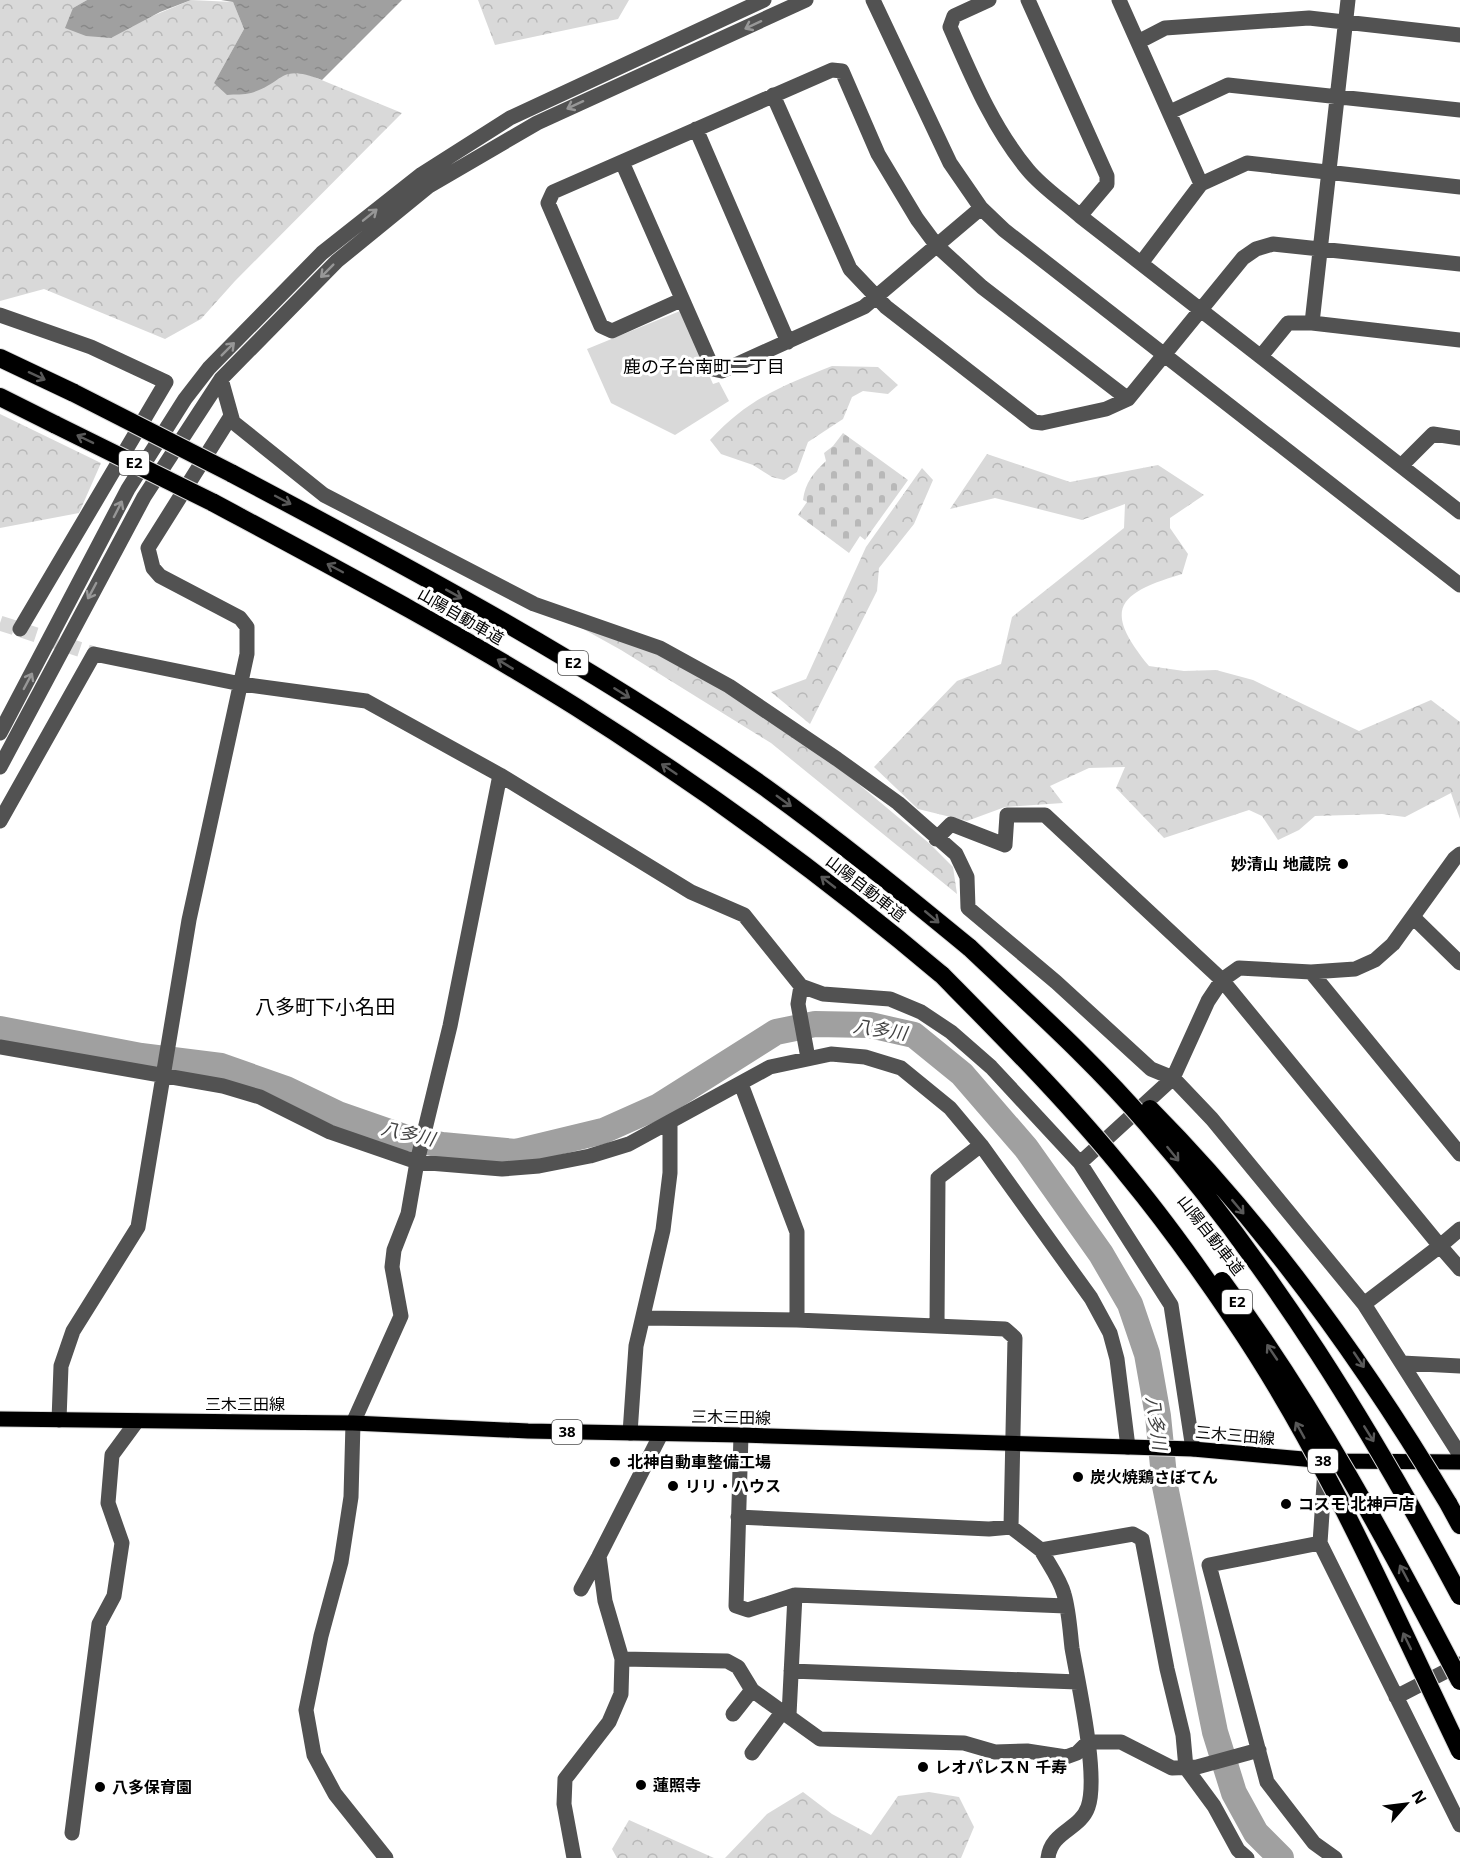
<svg xmlns="http://www.w3.org/2000/svg" width="1460" height="1858" font-family="'Open Sans','Noto Sans JP',sans-serif">
<style>
.green{fill:#d9d9d9}
.forest{fill:url(#forest-crowns)}
.cemetery{fill:url(#cemetery-stones)}
.water{fill:url(#water-ripples)}
.lines{fill:none;stroke-linecap:round;stroke-linejoin:round}
.river{stroke:#a0a0a0;stroke-width:26}
.minor-tunnel{stroke:#d9d9d9;stroke-width:15;stroke-dasharray:15 8;stroke-linecap:butt}
.major-casing{stroke:#dbdbdb;stroke-width:17}
.highway-casing{stroke:#dbdbdb;stroke-width:20}
.minor{stroke:#525252;stroke-width:15}
.major{stroke:#000;stroke-width:15}
.highway{stroke:#000;stroke-width:18}
.highway-bridge-casing{stroke:#dbdbdb;stroke-width:20;stroke-linecap:butt}
.highway-bridge{stroke:#000;stroke-width:18}
.oneway{stroke:#979797}
.oneway2{stroke:#595959}
.poi-dot{fill:#000;stroke:#fff;stroke-width:2}
.labels{text-anchor:middle;stroke-width:6;stroke-linejoin:round;paint-order:stroke}
.shield{fill:#fff;stroke:#4c4c4c;stroke-width:1.5}
.shield-label{font-size:15px;font-weight:bold;fill:#000}
.street-label{font-size:16px;fill:#000;stroke:#fff}
.poi-label{font-size:16px;font-weight:bold;fill:#000;stroke:#fff;text-anchor:start}
.neighbourhood-label{font-size:18px;fill:#000;stroke:#fff}
.water-label{font-size:18px;font-style:italic;fill:#414141;stroke:#fff}
.quarter-label{font-size:20px;fill:#000;stroke:#fff}
</style>
<defs>
<pattern id="forest-crowns" width="20" height="18" patternUnits="userSpaceOnUse" patternTransform="scale(1.5)"><rect width="20" height="18" fill="#d9d9d9"/><path d="M2 6a3 3 0 1 1 6 0M12 15a3 3 0 1 1 6 0" fill="none" stroke="#b8b8b8"/></pattern>
<pattern id="cemetery-stones" width="16" height="16" patternUnits="userSpaceOnUse" patternTransform="scale(1.5)"><rect width="16" height="16" fill="#d9d9d9"/><path d="M2 7V4a2 2 0 0 1 4 0v3zM10 15v-3a2 2 0 0 1 4 0v3z" fill="#b8b8b8"/></pattern>
<pattern id="water-ripples" width="26" height="14" patternUnits="userSpaceOnUse" patternTransform="scale(1.5)"><rect width="26" height="14" fill="#a0a0a0"/><path d="M2 4q2-2 4 0t4 0M15 11q2-2 4 0t4 0" fill="none" stroke="#888"/></pattern>
</defs>
<rect width="100%" height="100%" fill="#fff"/>
<!-- green -->
<path class="green" d="M680 311 713 384 719 382 729 401 675 435 611 403 587 349Z"/>
<!-- forest -->
<path class="forest" d="M0 0H87L73 8 138 22 191 0 233 2 244 29 214 83 252 92 286 73 302 72 402 113 235 281 201 319 165 339 44 289 0 301Z
M478 0H629L618 19 495 45Z
M832 366 878 367 898 385 888 394 863 391 852 397 843 419 808 442 797 472 784 480 772 477 753 465 721 454 710 440C749 398 780 387 832 366Z
M0 414 101 463 79 513 0 528Z
M987 454 1070 482 1158 465 1204 495 1170 518V528L1188 554 1182 574C1119 593 1101 608 1149 666L1184 671 1216 670 1253 680 1359 731 1431 700 1460 722V819L1451 793 1405 817 1382 814 1315 816 1299 830 1278 840 1262 816 1249 810 1164 838 1116 788 1125 767 1089 768 1050 786 1063 803 1005 807 967 821 918 809 874 767 957 681 1001 664 1012 617 1124 528 1125 504 1082 520 995 498 950 509Z
M922 468 933 480 914 524 879 568 877 591 810 724 771 692 806 679 866 547Z
M549 610 669 656 812 745 930 844 953 867 957 894 771 743 621 650Z
M803 1792 832 1814 871 1835 898 1796 929 1792 959 1797 974 1827 961 1858H725L767 1814Z
M629 1820 714 1858H617L612 1849Z"/>
<!-- cemetery -->
<path class="cemetery" d="M843 433 908 480 865 540 860 536 849 553 798 515 807 502 803 500C805 483 814 472 826 461L824 453 833 446Z"/>
<!-- water -->
<path class="water" d="M87 0H191L160 12 111 38 86 36 65 28 73 8Z
M221 0H402L322 80C278 63 286 82 251 93 244 95 235 94 227 95L214 83 244 29 233 2Z"/>
<g class="lines">
<!-- river -->
<path class="river" d="M0 1029 141 1056 221 1066 286 1089 338 1114 407 1138 442 1145 516 1152 603 1131 659 1106 776 1032 815 1024 870 1025 914 1035 962 1074 1026 1148 1101 1254 1130 1304 1147 1354 1158 1416 1165 1486 1215 1732 1234 1793 1256 1833 1281 1858"/>
<!-- minor-tunnel -->
<path class="minor-tunnel" d="M0 623 94 654"/>
<!-- major casing -->
<g class="major-casing">
<path id="major" d="M0 1419 353 1423 528 1431 741 1435 1193 1449 1326 1461 1460 1462"/>
</g>
<!-- highway casing -->
<g class="highway-casing">
<path id="highway" d="M0 358 74 393
M0 397 56 425
M231 473C414 570 597 668 766 788 837 839 903 893 970 948
M212 502C335 568 458 633 576 707 704 788 826 877 942 975
M1448 1503 1460 1525"/>
</g>
<!-- minor -->
<path class="minor" d="M873 0 950 163 981 208 1004 230 1460 585
M989 0 954 16 950 27C972 77 993 128 1028 170 1042 187 1063 201 1080 216L1460 512
M1028 0 1107 176V184L1080 216
M1119 0 1201 184
M1138 42 1165 28 1309 18 1460 35
M773 95 850 269 886 307 1034 422 1042 423 1106 409 1128 399 1243 258 1256 249 1273 244 1460 264
M1170 112 1228 85 1460 110
M696 129 788 342
M622 162 713 369 722 371 864 307 981 208
M1142 262 1201 184 1247 163 1460 187
M681 300 612 331 601 326 548 203 553 192 832 70 842 71 878 154 917 219 937 246 982 287 1128 399
M0 315 91 347 166 382 20 629
M1312 323 1348 0
M1262 355 1288 323H1312L1460 340
M221 379 233 422 324 495 534 604 660 648 729 686 837 759 898 803 956 854 967 877 968 908 1056 982 1151 1069 1173 1078 1212 1119 1364 1304 1460 1455
M1401 466 1433 434 1460 438
M0 733 128 489 185 399 209 368 322 253 422 174 510 118 764 0
M0 767 144 497 221 379 337 261 429 186 537 123 806 0
M0 821 94 654 241 684 366 701 500 775 691 892 744 915 801 986 823 994 890 999 921 1012 951 1032 991 1067 1080 1163 1171 1305 1193 1449
M936 839 951 824 1005 845 1007 815H1045L1222 980 1440 1246 1460 1229
M1413 917 1460 963
M1311 972 1460 1154
M801 986 798 1004 808 1058
M0 1047 223 1086 260 1097 330 1132 417 1162 502 1169 539 1166 590 1156 629 1144 770 1067 831 1054 865 1057 901 1068 950 1108 981 1145 1091 1298 1110 1333 1117 1359 1128 1447
M741 1084 797 1232V1320
M1080 1163 1173 1078 1208 1001 1222 980 1239 968 1311 972 1355 969 1375 960 1393 944 1455 858 1460 854
M1364 1304 1440 1246 1460 1269
M643 1318 797 1320 1005 1329 1015 1338 1011 1527 1041 1550 1133 1534 1142 1539 1167 1669 1183 1735 1186 1768 1214 1806 1238 1850 1247 1858
M937 1326 938 1178 981 1145
M1402 1363 1460 1366
M59 1420 61 1366 73 1331 138 1227 189 920 247 654V627L240 618 160 576 153 568 148 548 231 416
M630 1433 636 1346 663 1230 670 1173V1123
M741 1435 736 1606 748 1610 795 1595 789 1715
M1325 1469 1320 1543 1209 1565 1267 1782 1314 1843 1335 1858
M738 1517 989 1529 1011 1527
M1320 1543 1460 1825
M1041 1550C1048 1563 1060 1579 1064 1594 1069 1611 1070 1631 1072 1648 1078 1683 1099 1776 1088 1807 1080 1830 1051 1831 1048 1858
M581 1589 599 1556
M795 1595 1066 1606
M622 1659 727 1661 738 1667 752 1690 820 1739 964 1743 995 1752 1027 1751 1066 1757 1077 1753 1088 1742H1121L1172 1768 1197 1767 1259 1750
M791 1671 1078 1682
M1396 1697 1460 1664
M733 1714 752 1690
M752 1753 783 1711
M72 1833 99 1624 114 1596 122 1543 108 1503 112 1455 137 1421
M386 1858 335 1794 314 1755 306 1710 321 1636 341 1562 351 1497 353 1423 401 1316 392 1267 394 1250 408 1214 417 1162 450 1026 500 775
M574 1858 564 1804 565 1779 609 1722 621 1694 622 1659 605 1601 599 1556 661 1434"/>
<!-- major -->
<use href="#major" class="major"/>
<!-- highway -->
<use href="#highway" class="highway"/>
<!-- highway-bridge casing -->
<g class="highway-bridge-casing">
<path id="highway-bridge" d="M74 393 231 473
M56 425 212 502
M970 948C1030 1005 1093 1061 1147 1124 1272 1267 1371 1429 1460 1596
M942 975C1006 1040 1071 1105 1128 1176 1166 1222 1201 1271 1234 1320 1325 1454 1390 1606 1460 1751
M1150 1109C1267 1227 1363 1361 1448 1503
M1222 1281C1315 1407 1388 1543 1460 1681"/>
</g>
<!-- highway-bridge -->
<use href="#highway-bridge" class="highway-bridge"/>
</g>
<!-- one-way arrows -->
<defs><path id="oneway-shaft" d="M-6 0H5M1.5-3L5.5 0L1.5 3" fill="none" stroke-width="1.6" stroke-linecap="round" stroke-linejoin="round" transform="scale(1.5)"/></defs>
<g class="oneway">
<use href="#oneway-shaft" transform="translate(753 25) rotate(155)"/>
<use href="#oneway-shaft" transform="translate(575 105) rotate(155)"/>
<use href="#oneway-shaft" transform="translate(370 215) rotate(-39)"/>
<use href="#oneway-shaft" transform="translate(327 271) rotate(135)"/>
<use href="#oneway-shaft" transform="translate(228 349) rotate(-45)"/>
<use href="#oneway-shaft" transform="translate(118 509) rotate(-63)"/>
<use href="#oneway-shaft" transform="translate(92 591) rotate(118)"/>
<use href="#oneway-shaft" transform="translate(28 681) rotate(-62)"/>
</g>
<g class="oneway2">
<use href="#oneway-shaft" transform="translate(37 376) rotate(25)"/>
<use href="#oneway-shaft" transform="translate(85 439) rotate(-154)"/>
<use href="#oneway-shaft" transform="translate(283 500) rotate(28)"/>
<use href="#oneway-shaft" transform="translate(335 568) rotate(-152)"/>
<use href="#oneway-shaft" transform="translate(454 594) rotate(29)"/>
<use href="#oneway-shaft" transform="translate(505 664) rotate(-149)"/>
<use href="#oneway-shaft" transform="translate(622 693) rotate(32)"/>
<use href="#oneway-shaft" transform="translate(669 769) rotate(-146)"/>
<use href="#oneway-shaft" transform="translate(784 801) rotate(36)"/>
<use href="#oneway-shaft" transform="translate(828 882) rotate(-142)"/>
<use href="#oneway-shaft" transform="translate(932 917) rotate(40)"/>
<use href="#oneway-shaft" transform="translate(1173 1154) rotate(51)"/>
<use href="#oneway-shaft" transform="translate(1238 1207) rotate(50)"/>
<use href="#oneway-shaft" transform="translate(1272 1352) rotate(-124)"/>
<use href="#oneway-shaft" transform="translate(1359 1360) rotate(56)"/>
<use href="#oneway-shaft" transform="translate(1300 1430) rotate(-119)"/>
<use href="#oneway-shaft" transform="translate(1369 1434) rotate(58)"/>
<use href="#oneway-shaft" transform="translate(1404 1573) rotate(-118)"/>
<use href="#oneway-shaft" transform="translate(1407 1641) rotate(-116)"/>
</g>
<!-- markers -->
<g class="poi-dot">
<circle cx="1343" cy="864" r="6"/>
<circle cx="615" cy="1462" r="6"/>
<circle cx="1078" cy="1477" r="6"/>
<circle cx="673" cy="1486" r="6"/>
<circle cx="1286" cy="1504" r="6"/>
<circle cx="923" cy="1767" r="6"/>
<circle cx="641" cy="1785" r="6"/>
<circle cx="100" cy="1787" r="6"/>
</g>
<g class="labels">
<!-- shield labels -->
<g class="shield">
<rect x="119" y="451" width="30" height="24" rx="4.5"/>
<rect x="558" y="651" width="30" height="24" rx="4.5"/>
<rect x="1222" y="1290" width="30" height="24" rx="4.5"/>
<rect x="552" y="1420" width="30" height="24" rx="4.5"/>
<rect x="1308" y="1449" width="30" height="24" rx="4.5"/>
</g>
<g class="shield-label">
<text x="134" y="468">E2</text>
<text x="573" y="668">E2</text>
<text x="1237" y="1307">E2</text>
<text x="567" y="1437">38</text>
<text x="1323" y="1466">38</text>
</g>
<!-- street labels -->
<g class="street-label">
<text transform="translate(461 616) rotate(30)" y="6">山陽自動車道</text>
<text transform="translate(866 888) rotate(38)" y="6">山陽自動車道</text>
<text transform="translate(1211 1235) rotate(52)" y="6">山陽自動車道</text>
<text x="245" y="1410">三木三田線</text>
<text transform="translate(731 1417) rotate(1)" y="6">三木三田線</text>
<text transform="translate(1235 1435) rotate(5)" y="6">三木三田線</text>
</g>
<!-- poi labels -->
<g class="poi-label">
<text x="1331" y="870" text-anchor="end">妙清山 地蔵院</text>
<text x="627" y="1468">北神自動車整備工場</text>
<text x="1090" y="1483">炭火焼鶏さぼてん</text>
<text x="685" y="1492">リリ・ハウス</text>
<text x="1298" y="1510">コスモ 北神戸店</text>
<text x="935" y="1773">レオパレスＮ 千寿</text>
<text x="653" y="1791">蓮照寺</text>
<text x="112" y="1793">八多保育園</text>
</g>
<!-- neighbourhood labels -->
<g class="neighbourhood-label">
<text x="704" y="373">鹿の子台南町二丁目</text>
</g>
<!-- water labels -->
<g class="water-label">
<text transform="translate(880 1030) rotate(9)" y="6">八多川</text>
<text transform="translate(408 1134) rotate(13)" y="6">八多川</text>
<text transform="translate(1156 1423) rotate(82)" y="6">八多川</text>
</g>
<!-- quarter labels -->
<g class="quarter-label">
<text x="325" y="1014">八多町下小名田</text>
</g>
</g>
<!-- north arrow -->
<g transform="translate(1406 1804) rotate(62)" stroke="#ffffff" stroke-width="4.5" paint-order="stroke">
<path d="M0-4.5L10 22L0 15L-10 22Z" fill="#000000"/>
<text y="-9" font-size="16" font-weight="bold" text-anchor="middle" fill="#000000">N</text>
</g>
</svg>
